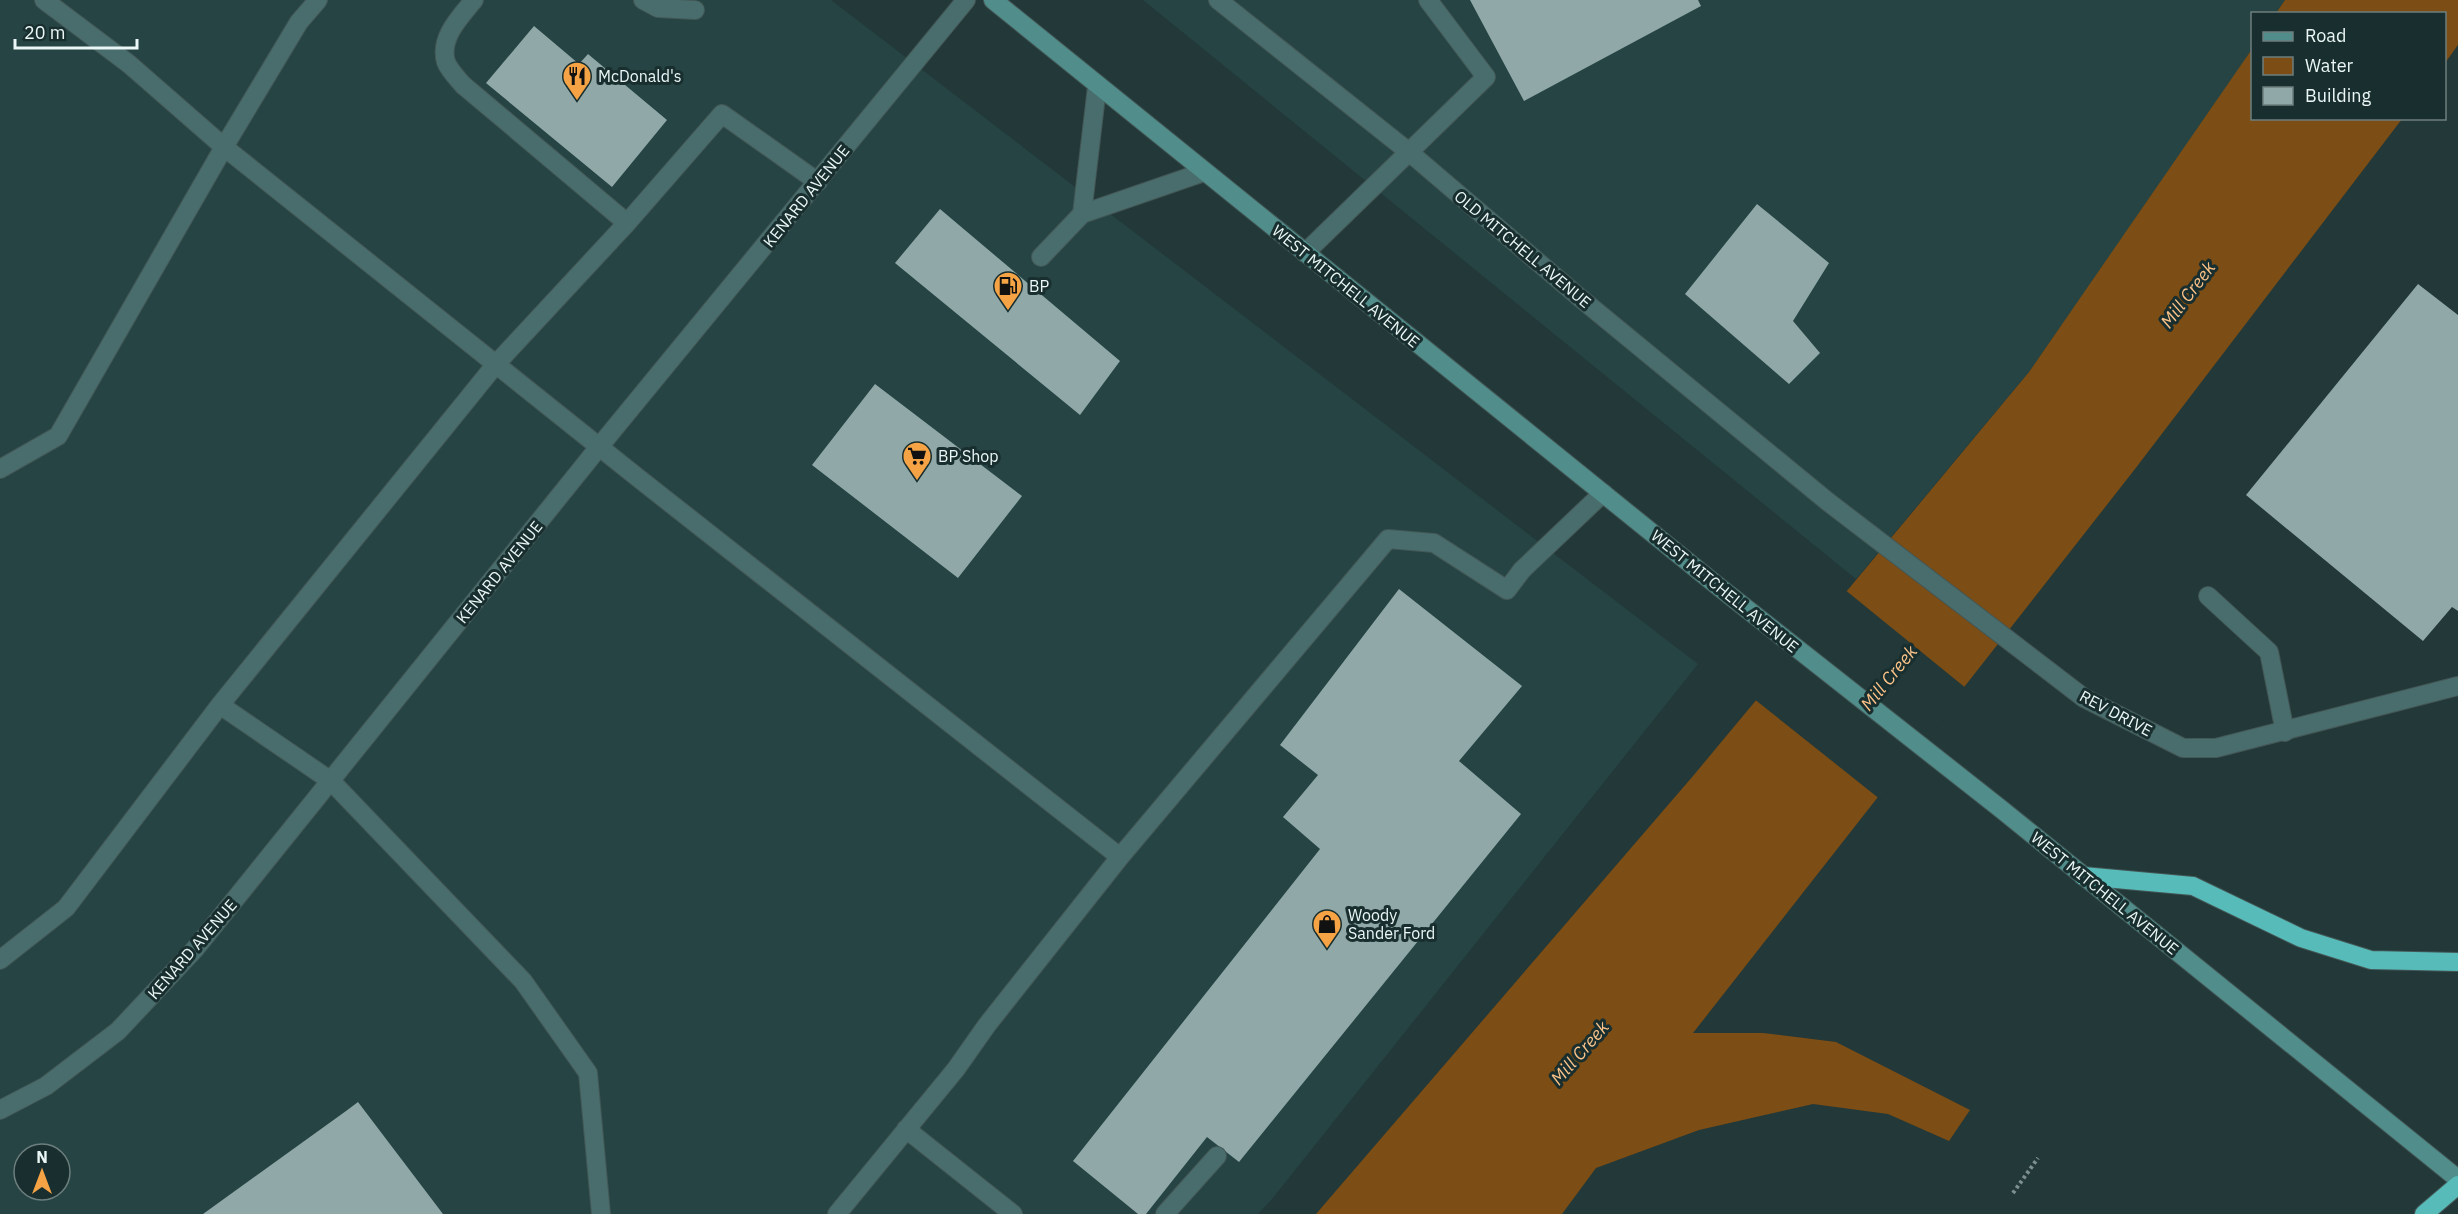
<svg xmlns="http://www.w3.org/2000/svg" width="2458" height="1214" font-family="'IBM Plex Sans',sans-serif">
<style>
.built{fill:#254443;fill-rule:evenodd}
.water{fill:#7c4d14}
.pier{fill:#233838}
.building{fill:#90a8a7}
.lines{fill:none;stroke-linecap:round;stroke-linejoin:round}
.lane-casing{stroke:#435756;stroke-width:20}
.street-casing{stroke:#435756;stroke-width:20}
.secondary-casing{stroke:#435756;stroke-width:20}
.highway-casing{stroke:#435756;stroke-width:20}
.path{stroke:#7e8f8f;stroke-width:4;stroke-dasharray:3 3;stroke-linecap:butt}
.lane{stroke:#496d6c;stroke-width:18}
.street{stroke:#496d6c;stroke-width:18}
.secondary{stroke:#508d8b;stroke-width:18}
.highway{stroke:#57bbb9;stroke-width:18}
.labels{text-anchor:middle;stroke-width:6;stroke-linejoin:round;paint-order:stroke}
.poi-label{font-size:16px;fill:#eaf7f6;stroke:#192e2e;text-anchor:start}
.street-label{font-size:16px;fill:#eaf7f6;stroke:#192e2e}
.water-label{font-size:18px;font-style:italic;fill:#fcc389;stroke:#192e2e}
</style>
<rect width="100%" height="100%" fill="#233838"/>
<!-- built -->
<path class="built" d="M0 0H831L1698 664 1272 1199 1258 1214H0ZM24 1154H60V1190H24Z
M1143 0H2285L2276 13 2252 14V49L2183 152 2029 372 1856 579Z"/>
<!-- water -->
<path class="water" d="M2285 0H2458V45L2445 63 2444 14 2276 13Z
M2252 49V118L2402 119 2135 469 1693 1033H1763L1836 1042 1970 1110 1949 1141 1888 1114 1813 1104 1699 1130 1596 1168 1562 1214H1316L1693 776 2029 372Z"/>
<!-- pier -->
<path class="pier" d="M1844 589 1967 689 1881 800 1753 698Z"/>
<!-- building -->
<path class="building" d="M1470 0H1698L1701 6 1524 101Z
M534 26 579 64 588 54 667 120 612 187 486 83Z
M1757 204 1829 263 1793 321 1820 353 1789 384 1685 294Z
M940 209 1120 361 1080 415 895 263Z
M2418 284 2458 315V611L2452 607 2423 641 2246 495Z
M875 384 1022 496 958 578 812 465Z
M1399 589 1522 686 1459 761 1521 814 1239 1162 1207 1137 1146 1214H1138L1073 1161 1320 849 1283 817 1318 775 1280 745Z
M358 1102 443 1214H203L346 1111Z"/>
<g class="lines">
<!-- lane casing -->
<g class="lane-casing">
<path id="lane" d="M44 0 129 64 224 147 637 477 1120 857
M474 0C460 17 439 38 446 62 449 70 458 79 463 85L627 223
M643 0 658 8 695 10
M1409 152 1486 77 1428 0
M1082 214 1097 87
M1041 257 1082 214 1204 172
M0 469 58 436 224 147 299 22 318 0
M2208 596 2269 652 2285 732
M220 705 331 781 523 981 588 1073 601 1214
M0 960 66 908 220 705 496 364 627 223 722 114 818 182
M906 1129 1013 1214
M837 1214 956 1069 987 1025 1120 857 1388 539 1434 543 1507 590 1522 570 1603 493
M1165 1214 1217 1156"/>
</g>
<!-- street casing -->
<g class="street-casing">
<path id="street" d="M1218 0 1409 152 1579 297 1827 501 2084 698 2183 748H2216L2458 686
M1305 253 1409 152
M0 1110 46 1086 118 1031 195 949 599 447 966 0"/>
</g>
<!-- secondary casing -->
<g class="secondary-casing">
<path id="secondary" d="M993 0 1714 583 2001 809 2458 1179"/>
</g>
<!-- highway casing -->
<g class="highway-casing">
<path id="highway" d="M2083 876 2193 886 2301 938 2371 960 2458 962
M2424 1214 2458 1185"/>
</g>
<!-- path -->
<path class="path" d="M2013 1193 2038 1158"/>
<!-- lane -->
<use href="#lane" class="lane"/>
<!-- street -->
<use href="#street" class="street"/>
<!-- secondary -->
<use href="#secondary" class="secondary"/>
<!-- highway -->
<use href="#highway" class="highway"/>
</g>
<!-- icons -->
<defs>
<g id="restaurant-pin" transform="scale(1.5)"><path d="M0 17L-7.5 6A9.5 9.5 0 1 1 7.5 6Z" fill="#f5a345" stroke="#192e2e"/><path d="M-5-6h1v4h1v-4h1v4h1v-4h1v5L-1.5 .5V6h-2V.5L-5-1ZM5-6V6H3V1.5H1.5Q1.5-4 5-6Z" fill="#111"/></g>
<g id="fuel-pin" transform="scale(1.5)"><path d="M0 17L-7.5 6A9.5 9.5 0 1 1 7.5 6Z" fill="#f5a345" stroke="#192e2e"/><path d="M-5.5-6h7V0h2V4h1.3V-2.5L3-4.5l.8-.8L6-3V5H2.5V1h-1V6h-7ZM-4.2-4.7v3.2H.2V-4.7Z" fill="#111"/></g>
<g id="supermarket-pin" transform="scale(1.5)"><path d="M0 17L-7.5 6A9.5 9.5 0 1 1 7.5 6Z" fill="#f5a345" stroke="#192e2e"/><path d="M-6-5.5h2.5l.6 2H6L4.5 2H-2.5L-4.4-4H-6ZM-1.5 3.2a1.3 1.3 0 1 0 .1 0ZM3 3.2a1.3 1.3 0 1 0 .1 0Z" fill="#111"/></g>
<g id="shop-pin" transform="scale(1.5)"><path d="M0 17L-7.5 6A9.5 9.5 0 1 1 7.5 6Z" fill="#f5a345" stroke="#192e2e"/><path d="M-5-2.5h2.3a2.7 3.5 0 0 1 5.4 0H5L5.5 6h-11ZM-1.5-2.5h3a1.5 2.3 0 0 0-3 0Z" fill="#111"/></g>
</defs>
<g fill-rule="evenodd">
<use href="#restaurant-pin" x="577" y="76"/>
<use href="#fuel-pin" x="1008" y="286"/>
<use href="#supermarket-pin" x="917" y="456"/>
<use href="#shop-pin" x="1327" y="924"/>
</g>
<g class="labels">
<!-- poi labels -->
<g class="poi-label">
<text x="598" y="82">McDonald's</text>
<text x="1029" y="292">BP</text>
<text x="938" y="462">BP Shop</text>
<text x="1348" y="921">Woody<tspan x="1348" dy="18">Sander Ford</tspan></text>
</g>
<!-- street labels -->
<g class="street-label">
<text transform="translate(806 196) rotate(-51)" y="6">KENARD AVENUE</text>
<text transform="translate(1523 249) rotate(40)" y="6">OLD MITCHELL AVENUE</text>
<text transform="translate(1346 286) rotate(39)" y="6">WEST MITCHELL AVENUE</text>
<text transform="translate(499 572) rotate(-51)" y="6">KENARD AVENUE</text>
<text transform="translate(1725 591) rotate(39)" y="6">WEST MITCHELL AVENUE</text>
<text transform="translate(2116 713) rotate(28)" y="6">REV DRIVE</text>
<text transform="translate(2105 893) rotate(39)" y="6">WEST MITCHELL AVENUE</text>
<text transform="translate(192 949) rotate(-49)" y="6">KENARD AVENUE</text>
</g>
<!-- water labels -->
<g class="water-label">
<text transform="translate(2188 295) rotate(-53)" y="6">Mill Creek</text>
<text transform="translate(1889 678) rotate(-51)" y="6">Mill Creek</text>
<text transform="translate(1580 1053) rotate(-49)" y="6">Mill Creek</text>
</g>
</g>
<!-- legend -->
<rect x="2251" y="12" width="195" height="108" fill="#192e2e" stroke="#6d7e7e" stroke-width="1.5"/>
<rect x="2263" y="32" width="30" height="9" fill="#508d8b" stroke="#6d7e7e" stroke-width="1.5"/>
<text x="2305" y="42" font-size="18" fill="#eaf7f6">Road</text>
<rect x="2263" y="57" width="30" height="18" fill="#7c4d14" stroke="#6d7e7e" stroke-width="1.5"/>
<text x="2305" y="72" font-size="18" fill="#eaf7f6">Water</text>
<rect x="2263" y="87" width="30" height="18" fill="#90a8a7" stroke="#6d7e7e" stroke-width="1.5"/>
<text x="2305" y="102" font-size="18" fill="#eaf7f6">Building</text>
<!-- north arrow -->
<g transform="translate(42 1172)"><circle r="28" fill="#192e2e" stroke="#6d7e7e" stroke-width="1.5"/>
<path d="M0-4.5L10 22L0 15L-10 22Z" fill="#f5a345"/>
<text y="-9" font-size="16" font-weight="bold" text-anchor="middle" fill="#eaf7f6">N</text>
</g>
<!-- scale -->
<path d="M15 39v9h122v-9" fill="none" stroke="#eaf7f6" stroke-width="3"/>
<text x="24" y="39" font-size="18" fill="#eaf7f6" stroke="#192e2e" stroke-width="4.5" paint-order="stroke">20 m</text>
</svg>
